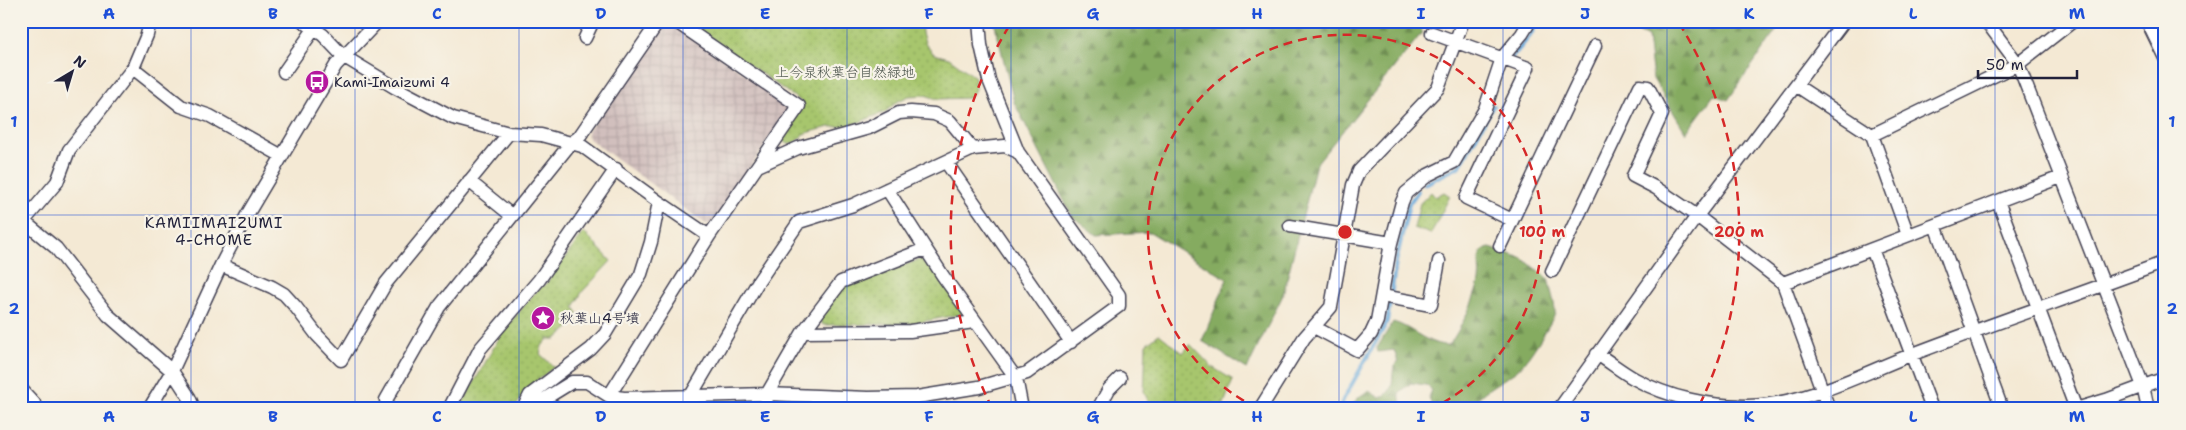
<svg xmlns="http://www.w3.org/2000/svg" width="2186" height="430" font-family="'Shantell Sans','Klee One',sans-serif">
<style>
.industrial{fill:url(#industrial-grid)}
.forest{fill:url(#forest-firs);stroke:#54664e}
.park{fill:url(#park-dots);stroke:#647454}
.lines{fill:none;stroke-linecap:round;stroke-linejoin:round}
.stream{stroke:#67a9db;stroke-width:4}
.street-casing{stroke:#424052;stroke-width:15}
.street{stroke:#fff;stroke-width:12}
.grid{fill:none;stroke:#1d4ed8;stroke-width:1;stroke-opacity:0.55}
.ring{fill:none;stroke:#d62828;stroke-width:2.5;stroke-dasharray:9 6}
.labels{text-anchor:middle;stroke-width:4.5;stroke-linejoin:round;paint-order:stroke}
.park-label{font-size:14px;fill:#4a534a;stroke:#f7f3e8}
.poi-label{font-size:14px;fill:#22223b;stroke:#f7f3e8;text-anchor:start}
.neighbourhood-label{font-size:15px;letter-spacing:1px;fill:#22223b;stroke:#f7f3e8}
.centre{fill:#d62828;stroke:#f7f3e8;stroke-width:2.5}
.ring-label{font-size:15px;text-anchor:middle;font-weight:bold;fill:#d62828;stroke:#f7f3e8;stroke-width:4.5;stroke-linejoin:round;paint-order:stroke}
.neatline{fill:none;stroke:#1d4ed8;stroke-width:2}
.grid-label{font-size:16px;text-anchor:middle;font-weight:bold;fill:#1d4ed8}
</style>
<defs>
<pattern id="industrial-grid" width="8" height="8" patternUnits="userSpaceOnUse" patternTransform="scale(1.25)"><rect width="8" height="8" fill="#d1bfbd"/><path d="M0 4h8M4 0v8" fill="none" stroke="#b3a4a3"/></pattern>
<pattern id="forest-firs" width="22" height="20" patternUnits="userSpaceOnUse" patternTransform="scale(1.25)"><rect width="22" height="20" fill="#85ab60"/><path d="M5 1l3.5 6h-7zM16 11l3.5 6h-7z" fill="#6c8b50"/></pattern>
<pattern id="park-dots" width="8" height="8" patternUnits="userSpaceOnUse" patternTransform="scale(1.25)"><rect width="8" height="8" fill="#a7c66d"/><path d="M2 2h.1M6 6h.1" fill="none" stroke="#8faa5f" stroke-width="1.8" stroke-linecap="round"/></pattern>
</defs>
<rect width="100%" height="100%" fill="#f7f3e8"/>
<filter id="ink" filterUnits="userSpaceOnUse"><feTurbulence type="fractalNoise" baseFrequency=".02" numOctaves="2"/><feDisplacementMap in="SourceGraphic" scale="10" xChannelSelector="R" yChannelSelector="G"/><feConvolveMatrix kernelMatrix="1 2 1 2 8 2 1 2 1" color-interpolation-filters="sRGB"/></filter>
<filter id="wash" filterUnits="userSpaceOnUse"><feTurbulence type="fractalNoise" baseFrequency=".0096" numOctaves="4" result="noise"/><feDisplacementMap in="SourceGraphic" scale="20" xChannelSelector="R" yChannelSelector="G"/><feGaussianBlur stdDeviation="1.12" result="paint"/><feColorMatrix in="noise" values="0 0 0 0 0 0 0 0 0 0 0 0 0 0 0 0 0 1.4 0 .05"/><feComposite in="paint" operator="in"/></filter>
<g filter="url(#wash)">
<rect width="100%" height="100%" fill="#f4e9d4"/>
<!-- industrial -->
<path class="industrial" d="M670 22 788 104V111L712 223 706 224 588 138 587 133 664 23Z"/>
<!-- forest -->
<path class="forest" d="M994 21H1423L1421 34 1316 164 1283 295 1247 369 1202 341 1227 279 1150 232 1096 235 1072 216 1014 102Z
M1616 21H1783L1728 100 1714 95 1686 133 1653 79 1648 37Z
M1490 248 1522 258 1548 278C1550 288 1556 307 1555 314 1549 326 1526 365 1515 372 1499 383 1480 391 1470 409H1433L1429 397 1432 390 1426 385 1411 383 1399 393 1402 409H1350C1355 400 1360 395 1369 391L1380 398C1396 391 1391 380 1394 366L1398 362 1394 350 1378 352 1377 348 1393 322C1412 327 1428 346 1449 345 1460 330 1473 303 1478 285 1482 272 1476 261 1482 250Z"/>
<!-- park -->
<path class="park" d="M687 21H921L922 33 926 45 934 54 949 58 975 77V89L970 98 937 99 925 95 909 96 898 101 885 112 849 126 829 127 803 134C798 142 789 149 781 139L803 103Z
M1431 192 1435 197 1444 192 1450 196 1431 234 1414 228 1420 203Z
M584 232 611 261 582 292 574 307 578 313 577 321 556 339H548L542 346 540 354 554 367 528 388 514 409H459L503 331 539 288 545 285Z
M927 257 964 310 961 314 911 324 823 325 819 319 843 286Z
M1159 334 1183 353 1190 344 1212 367 1233 380 1222 409H1152L1144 392 1146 344Z"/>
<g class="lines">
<!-- stream -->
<path class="stream" d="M1510 60 1530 36 1538 21
M1425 184 1460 166 1493 106
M1340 409 1343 400 1387 322 1396 262 1409 204 1418 191"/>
</g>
</g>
<g filter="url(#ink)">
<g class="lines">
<!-- street casing -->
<g class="street-casing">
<path id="street" d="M303 21 323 35 343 56 396 88 453 118 509 133 541 135 582 146 659 202 709 236 799 106 675 21
M1986 21 2018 64 2143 386 2148 409
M2147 21 2165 58
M1432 33 1528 68 1466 198 1512 220
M585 38 593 21
M133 68 181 106 210 116 282 156
M284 72 314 29
M1797 86 1872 135 1908 235
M1872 135 2018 64 2073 21
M946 162 1071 342
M760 165 798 148 869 128 899 113 911 112 934 114 950 121 973 149
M469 181 511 215
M887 189 943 276 1016 378 1022 409
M1998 201 2076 409
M21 219 56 248 108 315 172 371 189 397 194 409
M24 221 57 182 69 150 133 68 147 35 150 21
M1935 225 2002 409
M1290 226 1391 243
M1500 246 1595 46
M1872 249 1932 409
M221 265 272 287 284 294 295 306 317 335 341 360 386 283 509 133
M1552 271 1640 86 1648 87 1662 114 1633 176 1656 188 1697 216 1783 283 1829 409
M1783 283 2061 177
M1382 296 1431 305 1439 261
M1314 327 1357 350 1371 334 1377 321 1391 243 1402 202 1406 193 1428 175 1454 162 1485 109 1502 58 1522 34 1530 21
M803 332 910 331 974 322
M1597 354C1610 362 1622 372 1635 379 1667 397 1711 407 1748 406 1807 404 1859 375 1913 354 1996 322 2081 294 2165 262
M21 389 34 403 32 409
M609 396 709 236
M690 397 758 282 799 222 853 205 973 149 1005 146 1018 152
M149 409 172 371 221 265 247 215 336 65 378 21
M390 409 386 400 439 307 571 143 579 137 659 21
M449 409 480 349 539 280 616 169
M523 409 530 395 591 349 605 334 641 274 651 242 659 202
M528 409 572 382H587L609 396 624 398 767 394 868 398 917 397 979 387 1027 373 1119 306V295L1018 152 989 80 981 45 979 21
M766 409 767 394 803 332 841 282 925 249
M1098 409 1109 389 1120 378
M1260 409 1304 338 1331 307 1353 185 1359 171 1438 88 1463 21
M1559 409 1697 216 1844 21
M2076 409 2106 400 2165 378"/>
</g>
<!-- street -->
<use href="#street" class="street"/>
</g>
</g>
<!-- grid -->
<path class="grid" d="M191 21V409M355 21V409M519 21V409M683 21V409M847 21V409M1011 21V409M1175 21V409M1339 21V409M1503 21V409M1667 21V409M1831 21V409M1995 21V409M21 215H2165"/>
<!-- distance rings -->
<g class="ring">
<path d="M1257 408A197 197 0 1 1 1433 408"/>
<path d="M992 408A394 394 0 0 1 1011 23M1679 23A394 394 0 0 1 1698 408"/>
</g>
<!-- icons -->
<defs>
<g id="bus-disc" transform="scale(1.25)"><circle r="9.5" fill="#b5179e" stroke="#f7f3e8"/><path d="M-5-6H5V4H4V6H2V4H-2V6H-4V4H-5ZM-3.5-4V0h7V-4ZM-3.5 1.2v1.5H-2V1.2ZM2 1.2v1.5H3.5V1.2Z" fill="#fff"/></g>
<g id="sight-disc" transform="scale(1.25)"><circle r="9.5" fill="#b5179e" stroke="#f7f3e8"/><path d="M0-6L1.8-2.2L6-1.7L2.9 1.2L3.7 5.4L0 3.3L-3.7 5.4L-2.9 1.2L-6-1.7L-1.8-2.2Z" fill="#fff"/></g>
</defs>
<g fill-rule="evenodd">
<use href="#bus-disc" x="317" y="82"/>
<use href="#sight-disc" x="543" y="318"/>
</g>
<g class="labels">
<!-- park labels -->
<g class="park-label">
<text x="845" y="77">上今泉秋葉台自然緑地</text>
</g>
<!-- poi labels -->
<g class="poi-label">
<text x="334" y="87">Kami-Imaizumi 4</text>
<text x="560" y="323">秋葉山4号墳</text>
</g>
<!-- neighbourhood labels -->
<g class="neighbourhood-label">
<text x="214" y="228">KAMIIMAIZUMI<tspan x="214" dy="17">4-CHOME</tspan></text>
</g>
</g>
<circle cx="1345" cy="232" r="8" class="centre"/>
<g class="ring-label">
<text x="1542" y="237">100 m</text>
<text x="1739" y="237">200 m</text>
</g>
<!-- margin -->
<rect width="2186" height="430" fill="none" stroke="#f7f3e8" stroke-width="55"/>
<!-- north arrow -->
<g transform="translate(72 72) rotate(38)" stroke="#f7f3e8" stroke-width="4" paint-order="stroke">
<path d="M0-4L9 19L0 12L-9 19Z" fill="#22223b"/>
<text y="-8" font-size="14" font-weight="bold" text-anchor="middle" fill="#22223b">N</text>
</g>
<!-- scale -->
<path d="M1978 70v8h99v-8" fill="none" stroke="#22223b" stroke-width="2.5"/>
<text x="1986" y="70" font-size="15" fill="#22223b" stroke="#f7f3e8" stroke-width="4" paint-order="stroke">50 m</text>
<rect x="28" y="28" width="2130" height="374" class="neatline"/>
<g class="grid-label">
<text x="109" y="19">A</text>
<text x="273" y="19">B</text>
<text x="437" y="19">C</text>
<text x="601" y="19">D</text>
<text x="765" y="19">E</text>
<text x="929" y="19">F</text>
<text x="1093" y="19">G</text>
<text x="1257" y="19">H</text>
<text x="1421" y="19">I</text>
<text x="1585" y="19">J</text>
<text x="1749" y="19">K</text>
<text x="1913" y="19">L</text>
<text x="2077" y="19">M</text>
<text x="14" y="127">1</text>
<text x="2172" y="127">1</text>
<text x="14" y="314">2</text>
<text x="2172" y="314">2</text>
<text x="109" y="422">A</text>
<text x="273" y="422">B</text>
<text x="437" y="422">C</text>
<text x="601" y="422">D</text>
<text x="765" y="422">E</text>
<text x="929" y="422">F</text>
<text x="1093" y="422">G</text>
<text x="1257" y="422">H</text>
<text x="1421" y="422">I</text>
<text x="1585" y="422">J</text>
<text x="1749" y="422">K</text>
<text x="1913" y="422">L</text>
<text x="2077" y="422">M</text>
</g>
</svg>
